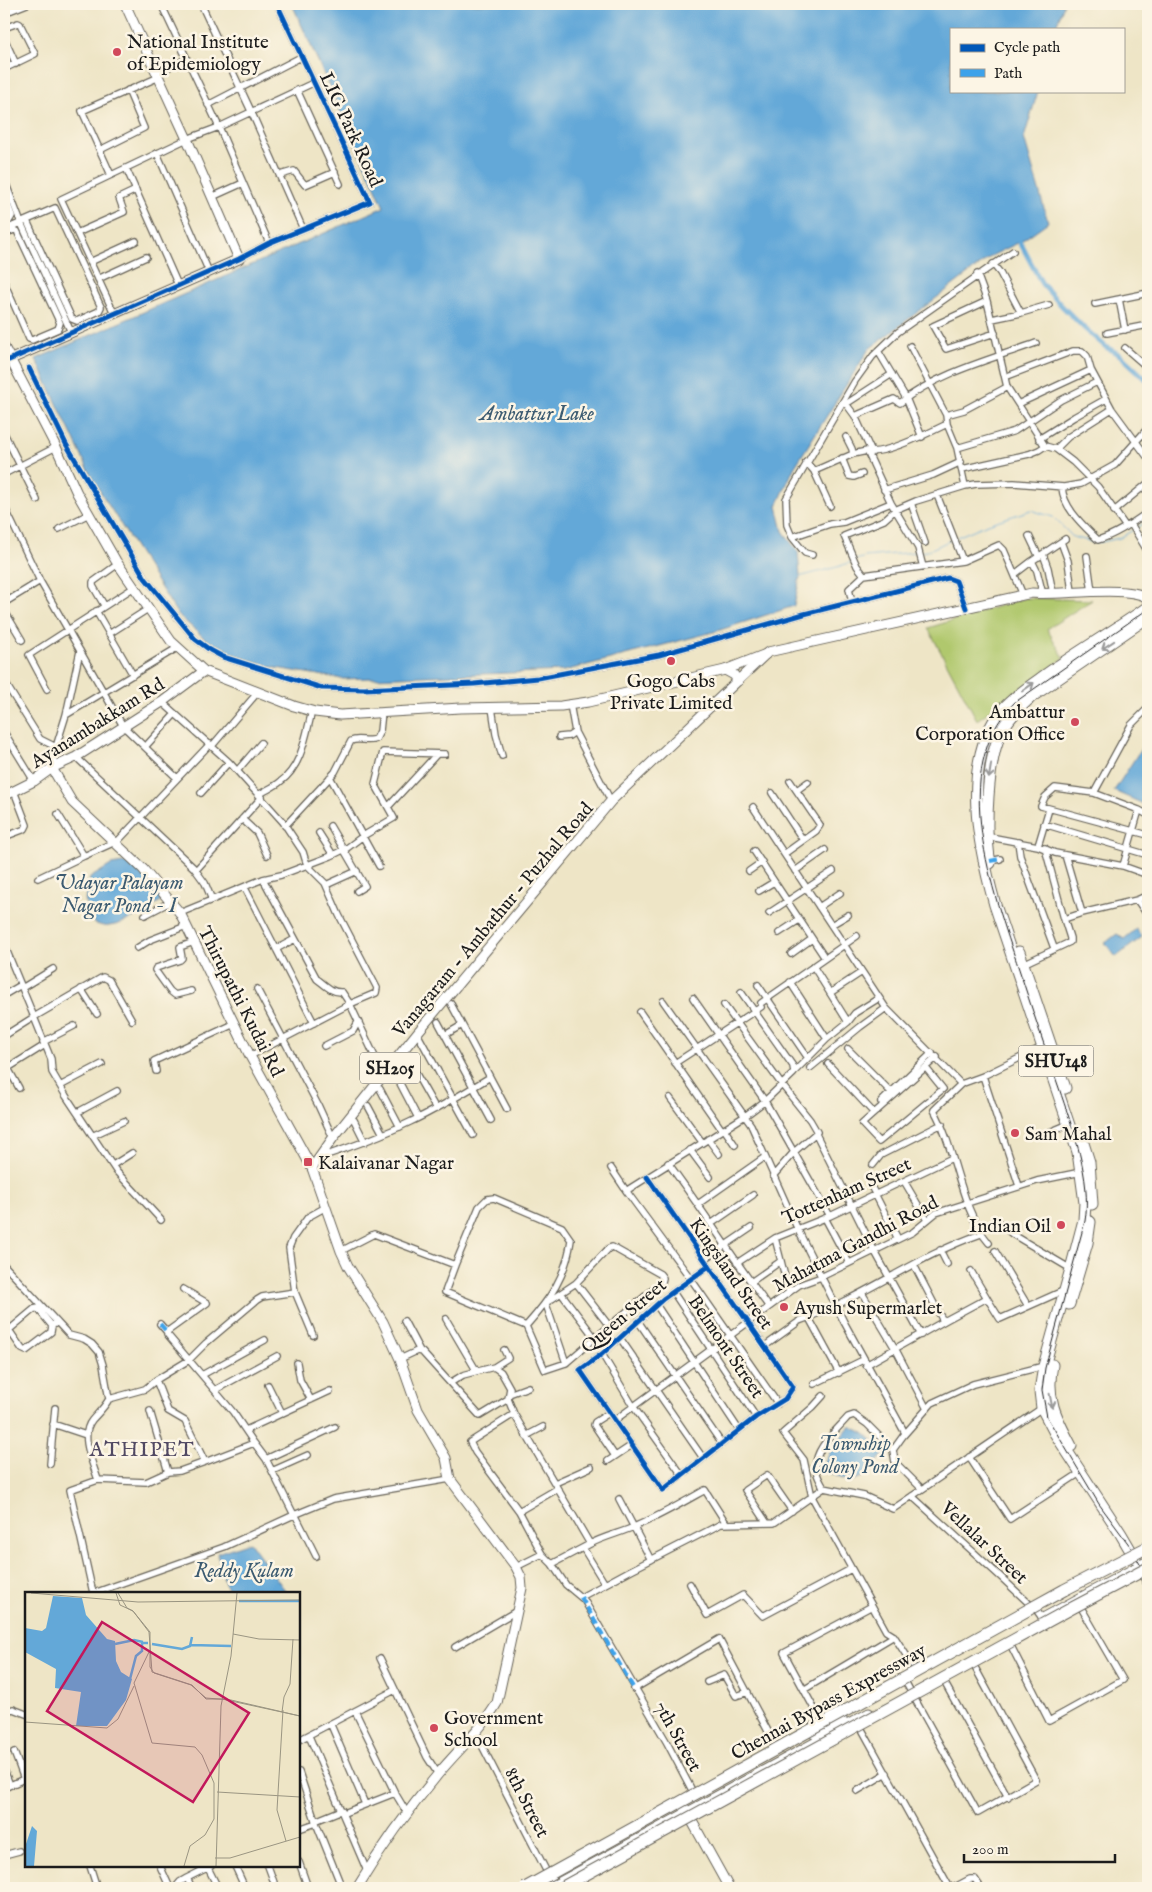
<svg xmlns="http://www.w3.org/2000/svg" width="1152" height="1892" font-family="'IM FELL English',serif">
<style>
.green{fill:#b0c86d;stroke:#667244}
.water{fill:#63a8d8;stroke:#40627a}
.lines{fill:none;stroke-linecap:round;stroke-linejoin:round}
.stream{stroke:#63a8d8;stroke-width:1}
.canal{stroke:#63a8d8;stroke-width:5}
.street-casing{stroke:#666258;stroke-width:8}
.secondary-casing{stroke:#666258;stroke-width:11}
.primary-casing{stroke:#666258;stroke-width:11}
.highway-casing{stroke:#666258;stroke-width:13}
.street{stroke:#fff;stroke-width:5.5}
.secondary{stroke:#fff;stroke-width:9}
.primary{stroke:#fff;stroke-width:9}
.highway{stroke:#fff;stroke-width:11}
.rail{stroke:#1c1c1c;stroke-width:1}
.highway-bridge-casing{stroke:#666258;stroke-width:13;stroke-linecap:butt}
.highway-bridge{stroke:#fff;stroke-width:11}
.quiet{stroke:#3da2ea;stroke-width:4;stroke-dasharray:8 4;stroke-linecap:butt}
.cycleway-casing{stroke:#fcf5e5;stroke-width:8}
.cycleway{stroke:#0057b8;stroke-width:5}
.oneway{stroke:#999}
.poi-dot{fill:#d1495b;stroke:#fcf5e5;stroke-width:2}
.labels{text-anchor:middle;stroke-width:5;stroke-linejoin:round;paint-order:stroke}
.shield{fill:#fcf5e5;stroke:#5f5d58;stroke-width:1}
.shield-label{font-size:18px;font-weight:bold;fill:#1c1c1c}
.poi-label{font-size:19px;fill:#1c1c1c;stroke:#fcf5e5;text-anchor:start}
.street-label{font-size:19px;fill:#1c1c1c;stroke:#fcf5e5}
.water-label{font-size:20px;font-style:italic;fill:#3c5b71;stroke:#fcf5e5}
.quarter-label{font-size:21px;letter-spacing:1px;fill:#514963;stroke:#fcf5e5}
.inset-river{fill:none;stroke:#63a8d8;stroke-width:2.5}
.inset-road{fill:none;stroke:#9a9582;stroke-width:1}
.view{fill:#c2185b;fill-opacity:0.15;stroke:#c2185b;stroke-width:2.5}
.inset-edge{fill:none;stroke:#1c1c1c;stroke-width:2.5}
</style>
<rect width="100%" height="100%" fill="#fcf5e5"/>
<filter id="ink" filterUnits="userSpaceOnUse"><feTurbulence type="fractalNoise" baseFrequency=".02" numOctaves="2"/><feDisplacementMap in="SourceGraphic" scale="10" xChannelSelector="R" yChannelSelector="G"/><feConvolveMatrix kernelMatrix="1 2 1 2 8 2 1 2 1" color-interpolation-filters="sRGB"/></filter>
<filter id="wash" filterUnits="userSpaceOnUse"><feTurbulence type="fractalNoise" baseFrequency=".0096" numOctaves="4" result="noise"/><feDisplacementMap in="SourceGraphic" scale="20" xChannelSelector="R" yChannelSelector="G"/><feGaussianBlur stdDeviation="1.12" result="paint"/><feColorMatrix in="noise" values="0 0 0 0 0 0 0 0 0 0 0 0 0 0 0 0 0 1.4 0 .05"/><feComposite in="paint" operator="in"/></filter>
<g filter="url(#wash)">
<rect width="100%" height="100%" fill="#eee5c6"/>
<!-- green -->
<path class="green" d="M1025 598 1092 600 1047 629 1064 658 977 720 928 628Z"/>
<!-- water -->
<path class="water" d="M292 4H1064L1055 29H951V91H1038L1024 138 1048 222 1020 242 993 255 869 349 794 468 777 506 783 531 798 552 800 577 794 606 717 631 564 671 343 679 264 666 217 649 178 615 94 482 36 359 384 207Z
M1148 738V806L1114 791Z
M123 863H132L145 875 163 900C146 908 129 924 109 926 105 927 99 925 94 923L85 900 90 878 111 865Z
M1136 929 1142 937 1116 957 1105 943 1117 934 1124 939Z
M850 1426 864 1433 886 1452 864 1476 850 1482 831 1474 824 1463 832 1448Z
M250 1542 287 1593H231L225 1584 217 1553Z"/>
<g class="lines">
<!-- stream -->
<path class="stream" d="M1137 528 1148 520
M957 537 985 525 1031 510 1053 517 1073 537 1096 543 1120 538 1133 530
M920 552 927 551 951 540
M856 560 865 557 916 552
M799 577 837 567 852 562"/>
<!-- canal -->
<path class="canal" d="M1020 242 1042 284 1062 306 1084 328 1106 347 1120 355 1148 381"/>
</g>
</g>
<g filter="url(#ink)">
<g class="lines">
<!-- street casing -->
<g class="street-casing">
<path id="street" d="M161 4 219 127 269 243
M201 4 251 111 303 229
M4 13 27 4
M4 28 18 23 20 24 35 54 4 69
M4 38 16 64
M157 73 186 59
M297 90 340 184
M208 105 301 57
M100 150 144 128 128 90
M157 153 209 272
M126 168 178 285
M111 175 82 111 159 77
M280 175 294 171 305 185 335 172
M4 179 21 223 71 332
M4 195 12 216 9 221 4 223
M212 197 243 183
M4 230 55 208 101 307 99 311 77 321 72 319 27 221
M77 233 124 212 119 198 136 190
M4 234 14 230 17 231 60 323 58 329 32 340 29 339 4 282
M239 259 269 243 370 202 277 4
M90 262 136 241
M993 264 1000 273 1021 313
M977 274 987 301 1007 387 1045 446 1056 449 1073 462 1098 487 1126 527
M98 279 146 257
M1119 299 1125 330
M987 301 933 326 946 349 995 333
M1095 304 1148 293
M114 313 61 199 187 139 219 127 313 83
M992 319 1021 313 1049 305
M1107 333 1148 325
M910 346 946 415 947 424 957 448 965 486
M1125 348 1148 368
M878 351 906 398 922 437
M29 368 66 444 145 578 195 639 210 650 223 657 322 688 364 689 474 684 538 678 659 655 804 614 948 578 956 581 966 608
M1005 377 1073 351H1082L1087 356 1091 370 1112 409 1148 458
M844 401 855 416 872 453
M846 404 892 374
M1018 404 1091 370
M946 415 964 410 1007 387
M855 416 894 399 900 403C937 373 992 359 1036 343
M4 433 37 500
M846 437 852 449 853 454 867 451 891 503 918 548 923 567
M1039 439 1074 417 1106 399
M957 448 1015 431 1061 400 1097 382
M1056 449 1068 437 1112 409
M867 451C883 456 931 432 947 424
M842 458 849 476 854 477 862 474
M806 462 814 471 830 506
M962 469 1029 454 1039 450 1045 446
M814 471 853 454
M4 474 56 447
M1062 487C1063 508 1084 526 1098 540 1117 534 1132 523 1148 512
M884 490 933 475 961 462
M937 495 963 561 999 545 1004 550 1023 595
M911 503 925 543
M4 506 40 581 123 726 177 778
M1114 511 1148 483
M1131 524 1148 552
M59 529 89 514
M1029 536 1039 557
M792 537 830 524 844 522 891 503
M1061 542 1068 561 1072 592
M1043 554 1048 568 1053 593
M812 555 805 553 792 537 787 525 786 499 855 381 873 356 898 332 1013 251
M1087 556 1092 592
M963 561 864 575 857 566 844 536 884 520 895 510 916 501 965 486 976 484 1014 483 1064 487 1081 484 1115 465 1148 428
M1032 561 1037 571 1043 595
M1015 574 1032 561 1065 539
M852 602 849 589 864 575
M4 603 40 581
M104 605 93 586V582L118 564
M4 610 22 640
M96 611 133 675
M109 634 148 609
M4 681 40 739 56 747
M47 689 29 655 133 588
M162 702 229 762 283 822 303 852 307 865 325 883 339 915 377 988 376 993 350 1004 384 1076
M492 708 496 734 502 756
M66 715 177 648
M4 732 34 781
M575 732 611 801
M559 737 569 736 575 732 570 704
M212 746 258 692
M145 747 175 714
M76 757 194 868 205 883 212 900
M52 768 56 747 66 715 80 651
M237 771 261 743
M330 777 379 866
M797 790 808 782
M201 793 229 762
M772 793 803 840
M1094 793 1131 725 1148 708
M260 794C266 790 274 787 280 782 302 767 306 734 312 711
M388 807 437 754
M753 807 886 1008
M1139 810 1094 793 1055 788 1045 797 1041 806 1148 835
M58 814 84 856 115 842
M242 819 257 833 267 855
M1044 824 1148 855
M285 826 335 772 351 741C359 737 367 743 376 739L380 731 382 712
M330 826 365 886 357 891
M319 833 333 855
M985 836 1038 846 1055 853 1123 866 1148 875
M4 837 25 829 27 825 14 791
M1018 842 1020 856 1054 948
M116 843 210 744
M1038 846 1049 809
M1045 848 1064 919
M754 851 825 958
M784 854 816 831 820 825 790 781
M1065 855 1082 913
M990 861 1000 859
M1123 866 1139 810 1148 815
M196 870 262 797
M749 871 762 862
M795 871 825 850
M38 878 84 856
M326 885 357 871
M245 888 314 1023
M759 891 774 882
M1148 895 1137 900 1148 916
M819 907 840 893
M180 913 263 879 281 875 331 856 347 848 363 836 394 818 375 784 383 752 445 754
M769 913 833 871
M145 915 170 902
M831 925 848 915
M779 933 799 920
M4 947 6 949 34 1017 4 1036
M137 948 150 940 186 926
M276 949 295 939
M791 954 812 939
M1023 964 1070 942V938L1064 919 1082 913 1137 900
M813 966 848 1022 855 1013 879 998
M790 982 827 1039
M758 985 808 1058
M22 988 53 969
M81 989 97 1014
M257 989 318 1105 333 1138
M191 991 175 995 170 991 155 970 156 968 180 960 182 958 180 947 194 942
M741 992 793 1066 794 1073 765 1101 745 1116 629 1189 627 1192 691 1279 778 1404
M830 993 862 972
M4 995 21 985
M693 998 765 1101 830 1216
M663 1001 751 1125 798 1230 844 1322 905 1433
M761 1003 857 936
M451 1004 507 1109
M724 1005 782 1085 810 1120 817 1132 794 1152 773 1176
M640 1012 722 1130
M132 1020 109 980 103 977 34 1017 51 1059 52 1072 66 1096 116 1171 161 1220
M438 1022 491 1120
M417 1033 473 1135
M445 1035 462 1025
M43 1042 74 1026
M324 1046 353 1031 358 1022
M848 1049 892 1093
M250 1056 350 1004 342 992C332 993 325 985 317 979L263 879
M406 1056 436 1109
M4 1061 19 1088
M675 1063 761 1007
M828 1064 872 1111
M8 1068 45 1045
M810 1068 860 1027 886 1008 961 1084
M926 1068 943 1089 879 1142 862 1124 937 1057
M156 1071 154 1061 234 1024
M795 1071 827 1039 848 1022
M394 1072 418 1118
M983 1076 1019 1186
M60 1086 102 1064
M380 1089 400 1127
M670 1098 702 1142
M881 1102 932 1053
M368 1106 383 1134
M78 1112 117 1091
M354 1120 365 1142
M724 1129 735 1145
M816 1134 874 1250 921 1335
M94 1135 124 1121
M1040 1136 1069 1124
M708 1139 719 1154
M690 1150 710 1177
M321 1157C351 1147 381 1136 410 1122 438 1109 464 1093 490 1077
M668 1163C703 1210 734 1260 769 1307
M113 1165 132 1153
M873 1165 881 1155 942 1124
M611 1168 627 1192
M647 1177 793 1387 785 1399 756 1417 663 1490 580 1370 602 1354 663 1299 709 1266
M904 1181 927 1220
M871 1186 898 1239
M698 1204 765 1157
M825 1218 849 1263
M996 1220 1012 1234 1071 1269
M711 1224 753 1195
M989 1243C960 1209 956 1149 934 1110L961 1084 983 1076 1042 1047
M940 1250 947 1264
M341 1251 374 1234 455 1265 479 1207 487 1199 494 1198 562 1227 571 1240C566 1277 550 1299 526 1326
M995 1251 1028 1306
M705 1259 751 1228
M737 1263 775 1238
M4 1265 69 1335 84 1339 92 1344 99 1352 103 1365 109 1399
M455 1265 445 1292 526 1326 545 1370 566 1363 546 1304
M914 1265 942 1319 946 1320 987 1298 1000 1319 1065 1290
M971 1271 987 1298
M751 1282 781 1261
M576 1283 610 1327
M183 1289 207 1303 168 1331 167 1334 233 1412 254 1443 266 1459 294 1515
M673 1292 756 1417
M789 1292 775 1238 830 1216 952 1158
M862 1293 896 1350 927 1409
M549 1301 576 1283 609 1248 612 1247 660 1274 663 1278 662 1282 595 1338 561 1293
M657 1306 739 1430
M43 1307 34 1309 9 1330 22 1349 26 1351 51 1332 52 1326 57 1322
M38 1309 52 1326
M809 1318 839 1373
M446 1319 476 1370
M404 1321 420 1351
M638 1321 722 1444
M799 1321C863 1298 917 1256 981 1234
M160 1324 167 1332
M313 1335 295 1292 289 1248 293 1238 308 1217 326 1207
M620 1338 703 1458
M765 1346 797 1323
M602 1354 633 1406 682 1475
M400 1359 417 1351 422 1352 450 1383 463 1375 494 1367 501 1372 510 1388 508 1399 514 1414 590 1544 552 1564 542 1554 516 1567
M297 1363 300 1380 311 1400
M566 1363 595 1338
M866 1365 946 1320
M494 1367 508 1358 504 1350
M202 1375 265 1340
M156 1380 189 1360 206 1343 257 1300 262 1297 295 1292
M450 1383 480 1416 508 1399
M814 1384 863 1360
M268 1385 282 1413
M215 1390 277 1356
M509 1394 528 1387
M823 1396 813 1407 783 1433 804 1460 812 1497 886 1631 894 1636 917 1672
M150 1411 168 1472
M609 1413 595 1422 594 1425 615 1456
M514 1414 470 1442 475 1452 519 1511
M615 1420 799 1285 821 1277 913 1232 936 1213 1037 1181 1081 1172
M53 1424 86 1435
M246 1430 330 1391
M526 1436 543 1427
M969 1457 1010 1519 1080 1473
M266 1459 335 1427
M608 1461 632 1445
M50 1464 55 1408
M272 1471 308 1455
M98 1480C93 1463 79 1436 92 1420 98 1413 104 1408 109 1399L145 1389 156 1380 168 1411 185 1421 205 1462 254 1443
M555 1483 591 1467
M824 1488C821 1483 817 1476 816 1470 813 1449 836 1431 848 1417L854 1415 867 1424 893 1450
M922 1489 895 1462 893 1450 903 1436 932 1403 973 1384 1044 1366
M912 1496 1003 1579 1037 1611 1042 1618
M619 1499 651 1560
M295 1514 316 1556
M767 1523 745 1490 767 1475 792 1511
M590 1544C605 1536 621 1533 636 1526 660 1516 682 1503 705 1490L726 1523
M583 1548 605 1584
M542 1554 519 1511 557 1489
M552 1564 566 1585 584 1600 666 1741 695 1796
M690 1584 707 1615 743 1595 763 1616 851 1569
M93 1593 70 1490 98 1480 146 1482 168 1472 180 1471 205 1462
M94 1593 224 1547 294 1515 333 1499 450 1479
M581 1597 631 1570 721 1524 774 1523 824 1488 864 1496 893 1509 1042 1408
M1009 1642 1049 1721 1123 1680 1079 1604
M455 1647 518 1610
M380 1658 427 1757 438 1774
M942 1678 1008 1797
M707 1682 724 1675 736 1696 748 1692
M906 1683 978 1813 1036 1780 972 1662
M634 1689 719 1639 778 1750
M805 1689 894 1636
M355 1711 395 1793 407 1813
M4 1712 13 1709 26 1714
M859 1724 950 1888
M331 1725 365 1804
M823 1725 784 1653 872 1606
M475 1732 554 1886
M309 1736 367 1871
M299 1740 395 1690
M14 1752 24 1779
M4 1770 10 1785
M299 1772 316 1823 342 1888
M4 1788 26 1778
M857 1791 887 1773
M344 1813 395 1793
M315 1821 342 1810
M299 1829 316 1823
M4 1855 19 1851
M299 1862 308 1888
M90 1866 97 1888
M160 1866 170 1888
M235 1866 245 1888
M268 1866 276 1888
M208 1868 218 1888
M175 1888 180 1882 187 1878
M192 1888 187 1878 211 1866
M953 1888 970 1879H975L981 1888"/>
</g>
<!-- secondary casing -->
<g class="secondary-casing">
<path id="secondary" d="M4 347 56 447 77 493 116 561 171 641 204 671 294 706 315 712 340 715 461 708 561 706 588 702 725 670 766 654
M9 360 239 259 187 139 125 4
M52 768 72 802 143 869 180 913 250 1056 312 1168
M4 796 34 781 52 768 76 757 162 702 204 671
M683 1805 729 1888"/>
</g>
<!-- primary casing -->
<g class="primary-casing">
<path id="primary" d="M725 670 734 675 738 681
M1139 1566 1148 1583
M1043 1618 1148 1561
M814 1734 842 1719
M357 1888C381 1848 409 1809 439 1773 458 1750 482 1729 497 1703L522 1588 521 1577 516 1567 450 1479 446 1458 418 1410 400 1359 383 1322 348 1266 341 1251 312 1168 333 1138 417 1033 611 801 768 652 1032 593C1056 596 1134 584 1148 599
M549 1888 869 1713"/>
</g>
<!-- highway casing -->
<g class="highway-casing">
<path id="highway" d="M990 863C984 832 987 760 1001 732 1008 718 1020 707 1031 697L1148 617
M1019 952 1065 1088
M1081 1137 1089 1162 1092 1204
M1069 1304 1087 1243 1090 1222
M1052 1365C1045 1398 1056 1418 1071 1446
M1135 1558 1121 1534 1055 1433 1042 1408 1040 1391 1044 1366 1071 1269 1084 1220 1085 1203 1078 1152 995 905C979 848 960 761 1002 710 1013 698 1027 688 1040 679 1075 653 1113 632 1148 607"/>
</g>
<!-- street -->
<use href="#street" class="street"/>
<!-- secondary -->
<use href="#secondary" class="secondary"/>
<!-- primary -->
<use href="#primary" class="primary"/>
<!-- highway -->
<use href="#highway" class="highway"/>
<!-- rail -->
<path class="rail" d="M1148 609 1014 703C947 770 993 892 1019 969 1032 1009 1045 1048 1059 1088 1072 1127 1092 1179 1085 1221L1045 1368 1042 1390 1047 1417 1099 1504 1130 1546 1148 1579"/>
<!-- highway-bridge casing -->
<g class="highway-bridge-casing">
<path id="highway-bridge" d="M525 1888 1064 1590 1148 1547
M561 1888 1074 1607 1148 1568"/>
</g>
<!-- highway-bridge -->
<use href="#highway-bridge" class="highway-bridge"/>
<!-- quiet -->
<path class="quiet" d="M990 861 1000 859
M160 1324 167 1332
M581 1597 634 1689"/>
<!-- cycleway casing -->
<g class="cycleway-casing">
<path id="cycleway" d="M9 360 239 259 269 243 370 202 277 4
M29 368 66 444 145 578 195 639 210 650 223 657 322 688 364 689 474 684 538 678 659 655 804 614 948 578 956 581 966 608
M647 1177 793 1387 785 1399 756 1417 663 1490 580 1370 602 1354 663 1299 709 1266"/>
</g>
<!-- cycleway -->
<use href="#cycleway" class="cycleway"/>
</g>
<!-- one-way arrows -->
<defs><path id="oneway-shaft" d="M-6 0H5M1.5-3L5.5 0L1.5 3" fill="none" stroke-width="1.6" stroke-linecap="round" stroke-linejoin="round" transform="scale(1.25)"/></defs>
<g class="oneway">
<use href="#oneway-shaft" transform="translate(1108 645) rotate(146)"/>
<use href="#oneway-shaft" transform="translate(1028 687) rotate(-36)"/>
<use href="#oneway-shaft" transform="translate(990 771) rotate(99)"/>
<use href="#oneway-shaft" transform="translate(1051 1401) rotate(79)"/>
</g>
</g>
<!-- markers -->
<g class="poi-dot">
<circle cx="117" cy="52" r="5"/>
<circle cx="671" cy="661" r="5"/>
<circle cx="1075" cy="722" r="5"/>
<circle cx="1015" cy="1133" r="5"/>
<rect x="303" y="1157" width="10" height="10" rx="2.5"/>
<circle cx="1061" cy="1225" r="5"/>
<circle cx="784" cy="1307" r="5"/>
<circle cx="434" cy="1728" r="5"/>
</g>
<g class="labels">
<!-- shield labels -->
<g class="shield">
<rect x="1018.5" y="1045.5" width="75" height="31" rx="4"/>
<rect x="360" y="1052.5" width="60" height="31" rx="4"/>
</g>
<g class="shield-label">
<text x="1056" y="1067">SHU148</text>
<text x="390" y="1074">SH205</text>
</g>
<!-- poi labels -->
<g class="poi-label">
<text x="127" y="48">National Institute<tspan x="127" dy="22">of Epidemiology</tspan></text>
<text x="671" y="687" text-anchor="middle">Gogo Cabs<tspan x="671" dy="22">Private Limited</tspan></text>
<text x="1065" y="718" text-anchor="end">Ambattur<tspan x="1065" dy="22">Corporation Office</tspan></text>
<text x="1025" y="1140">Sam Mahal</text>
<text x="318" y="1169">Kalaivanar Nagar</text>
<text x="1051" y="1232" text-anchor="end">Indian Oil</text>
<text x="794" y="1314">Ayush Supermarlet</text>
<text x="444" y="1724">Government<tspan x="444" dy="22">School</tspan></text>
</g>
<!-- street labels -->
<g class="street-label">
<text transform="translate(352 129) rotate(65)" y="7">LIG Park Road</text>
<text transform="translate(97 722) rotate(-32)" y="7">Ayanambakkam Rd</text>
<text transform="translate(492 919) rotate(-50)" y="7">Vanagaram - Ambathur - Puzhal Road</text>
<text transform="translate(242 1001) rotate(63)" y="7">Thirupathi Kudai Rd</text>
<text transform="translate(846 1190) rotate(-24)" y="7">Tottenham Street</text>
<text transform="translate(855 1243) rotate(-28)" y="7">Mahatma Gandhi Road</text>
<text transform="translate(732 1273) rotate(55)" y="7">Kingsland Street</text>
<text transform="translate(623 1315) rotate(-40)" y="7">Queen Street</text>
<text transform="translate(727 1346) rotate(56)" y="7">Belmont Street</text>
<text transform="translate(985 1542) rotate(43)" y="7">Vellalar Street</text>
<text transform="translate(828 1701) rotate(-29)" y="7">Chennai Bypass Expressway</text>
<text transform="translate(679 1736) rotate(61)" y="7">7th Street</text>
<text transform="translate(528 1802) rotate(63)" y="7">8th Street</text>
</g>
<!-- water labels -->
<g class="water-label">
<text x="537" y="420">Ambattur Lake</text>
<text x="119" y="889">Udayar Palayam<tspan x="119" dy="23">Nagar Pond - I</tspan></text>
<text x="855" y="1450">Township<tspan x="855" dy="23">Colony Pond</tspan></text>
<text x="244" y="1577">Reddy Kulam</text>
</g>
<!-- quarter labels -->
<g class="quarter-label">
<text x="142" y="1456">ATHIPET</text>
</g>
</g>
<!-- overview -->
<g transform="translate(25 1592)">
<rect width="275" height="275" fill="#eee5c6"/>
<path d="M28 4 57 6 61 23 82 47 90 49 91 69 96 80 107 87 101 108 82 134H51L56 100 30 96 31 77 0 60V36L17 39 21 36ZM7 234 12 239 9 274H0V255Z" fill="#63a8d8"/>
<path class="inset-river" d="M214 9H275M90 52 109 48 118 50M127 52 157 57 165 54 167 45M166 53 206 54M105 87 111 64 117 59V51H123"/>
<path class="inset-road" d="M6 1 113 10 275 8M91 1 95 13 108 19 124 40 127 80 167 93 181 107H197M93 1 102 16 108 19 125 40V75L129 81 166 93 181 106 206 108 275 124M208 42 234 47 275 48M124 60 109 91 127 151 170 155 177 163 189 191V227L180 243 165 254 159 274M197 107 275 124M258 118 252 218 261 249M257 120 259 105 265 92 268 47M0 130 82 136 93 127 109 94M192 200 275 205M190 266H205L275 245M191 274 196 114 206 64 212 1"/>
<path class="view" d="M77 30 224 121 168 210 22 119Z"/>
<rect width="275" height="275" class="inset-edge"/>
</g>
<!-- margin -->
<rect width="1152" height="1892" fill="none" stroke="#fcf5e5" stroke-width="20"/>
<!-- legend -->
<rect x="950" y="28" width="175" height="65" fill="#fcf5e5" stroke="#a29e95"/>
<rect x="960" y="44" width="25" height="8" fill="#0057b8" stroke="#a29e95"/>
<text x="994" y="52" font-size="15" fill="#1c1c1c">Cycle path</text>
<rect x="960" y="69" width="25" height="8" fill="#3da2ea" stroke="#a29e95"/>
<text x="994" y="78" font-size="15" fill="#1c1c1c">Path</text>
<!-- scale -->
<path d="M964 1854v8h151v-8" fill="none" stroke="#1c1c1c" stroke-width="2.5"/>
<text x="972" y="1854" font-size="15" fill="#1c1c1c" stroke="#fcf5e5" stroke-width="4" paint-order="stroke">200 m</text>
</svg>
